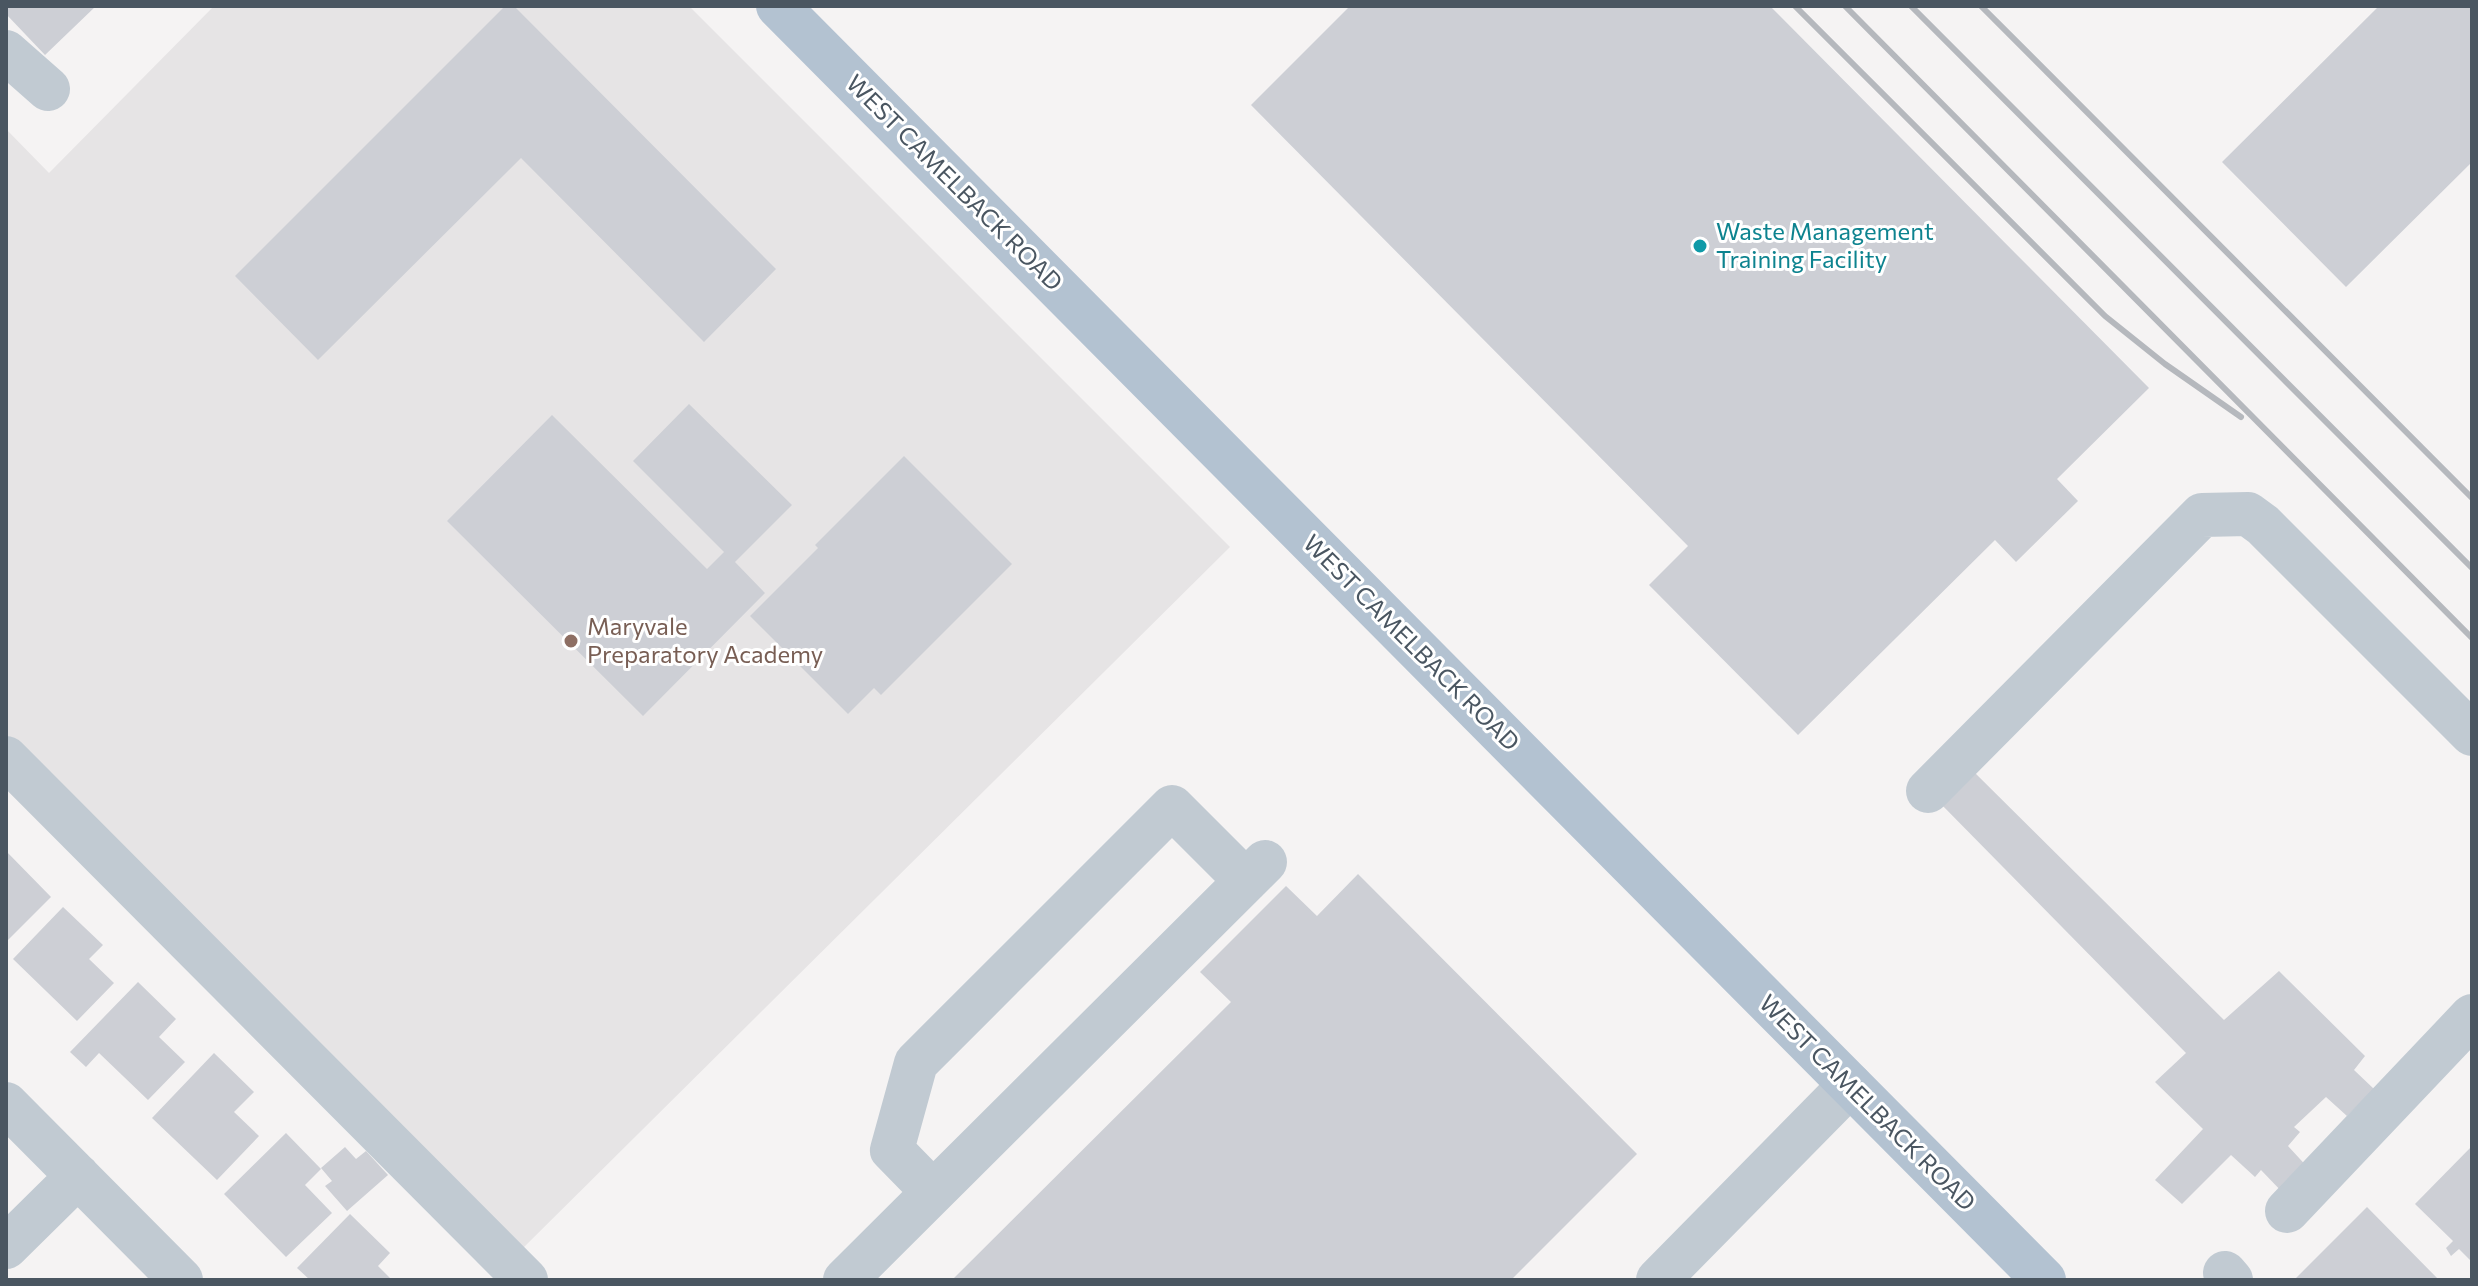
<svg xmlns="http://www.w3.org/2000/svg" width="2478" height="1286" font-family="Commissioner,sans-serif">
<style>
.education{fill:#e6e4e5}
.building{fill:#cdcfd5}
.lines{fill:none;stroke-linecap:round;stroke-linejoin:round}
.minor{stroke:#c1cad2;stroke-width:44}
.major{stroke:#b3c2d1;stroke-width:44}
.rail{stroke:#b5b8bd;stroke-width:6}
.culture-dot{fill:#0f9aa8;stroke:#fff;stroke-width:3}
.education-dot{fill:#8d6e63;stroke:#fff;stroke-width:3}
.labels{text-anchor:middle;stroke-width:6;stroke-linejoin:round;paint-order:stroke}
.street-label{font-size:24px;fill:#4a5661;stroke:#fff}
.culture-label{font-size:24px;fill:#0d838f;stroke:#fff;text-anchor:start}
.education-label{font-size:24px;fill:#785e54;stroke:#fff;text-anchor:start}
</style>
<rect width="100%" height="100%" fill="#f5f3f3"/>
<!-- education -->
<path class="education" d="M214 6H689L1230 547 520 1251 6 735V129L49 173Z"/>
<!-- building -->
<path class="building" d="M6 6H96L45 55 6 14Z
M505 6H514L776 269 704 342 521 158 318 360 235 276Z
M1350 6H1770L2149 388 2057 479 2078 501 2016 562 1995 540 1798 735 1649 585 1688 546 1251 105Z
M2379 6H2472V162L2346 287 2222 162Z
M689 404 792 505 735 562 765 593 643 716 447 521 552 415 707 569 724 552 633 461Z
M904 456 1012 564 881 695 874 688 848 714 750 616 818 548 815 545Z
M1972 770 2224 1020 2279 971 2365 1056 2354 1070 2374 1089 2347 1116 2326 1097 2294 1127 2300 1132 2288 1146 2311 1171 2286 1196 2261 1170 2255 1177 2231 1155 2182 1204 2155 1180 2203 1129 2155 1082 2186 1053 1938 801Z
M6 851 51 897 6 942Z
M1358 874 1637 1154 1511 1280H952L1231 1002 1200 972 1286 886 1317 916Z
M63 907 103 945 89 959 114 983 77 1021 13 959Z
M138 982 176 1019 159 1037 185 1062 148 1100 99 1053 86 1067 70 1052Z
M214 1053 254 1092 234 1112 259 1136 217 1180 152 1118Z
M286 1133 321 1169 305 1185 332 1213 286 1257 224 1194Z
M2472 1146V1262L2459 1249 2451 1256 2446 1248 2453 1241 2415 1204Z
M345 1147 356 1159 366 1151 388 1175 347 1211 325 1186 332 1181 321 1168Z
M2367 1207 2439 1280H2294Z
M350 1214 390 1253 378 1266 392 1280H310L297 1268Z"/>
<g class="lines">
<!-- minor -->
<path class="minor" d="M6 52 48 89
M6 758 526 1280
M1928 791 2202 515 2248 514 2263 525 2472 734
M6 1104 181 1280
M933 1192 892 1150 916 1063 1172 807 1246 881
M2287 1211 2472 1016
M6 1247 78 1176
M2225 1273 2231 1280
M845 1280 1265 862
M1658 1280 1850 1085"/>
<!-- major -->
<path class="major" d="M778 6 2044 1280"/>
<!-- rail -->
<path class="rail" d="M1795 6 2105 316 2165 364 2241 417
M1845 6 2472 638
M1911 6 2472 568
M1981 6 2472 498"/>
</g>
<!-- markers -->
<circle class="culture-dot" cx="1700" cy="246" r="8"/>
<circle class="education-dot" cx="571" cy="641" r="8"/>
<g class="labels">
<!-- street labels -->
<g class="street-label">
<text transform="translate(954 183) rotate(45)" y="8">WEST CAMELBACK ROAD</text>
<text transform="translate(1411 643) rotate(45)" y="8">WEST CAMELBACK ROAD</text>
<text transform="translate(1867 1103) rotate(45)" y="8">WEST CAMELBACK ROAD</text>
</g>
<!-- culture labels -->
<g class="culture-label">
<text x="1716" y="240">Waste Management<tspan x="1716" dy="28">Training Facility</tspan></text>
</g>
<!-- education labels -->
<g class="education-label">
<text x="587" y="635">Maryvale<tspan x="587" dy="28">Preparatory Academy</tspan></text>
</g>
</g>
<!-- border -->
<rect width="2478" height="1286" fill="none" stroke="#4a5661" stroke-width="16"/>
</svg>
